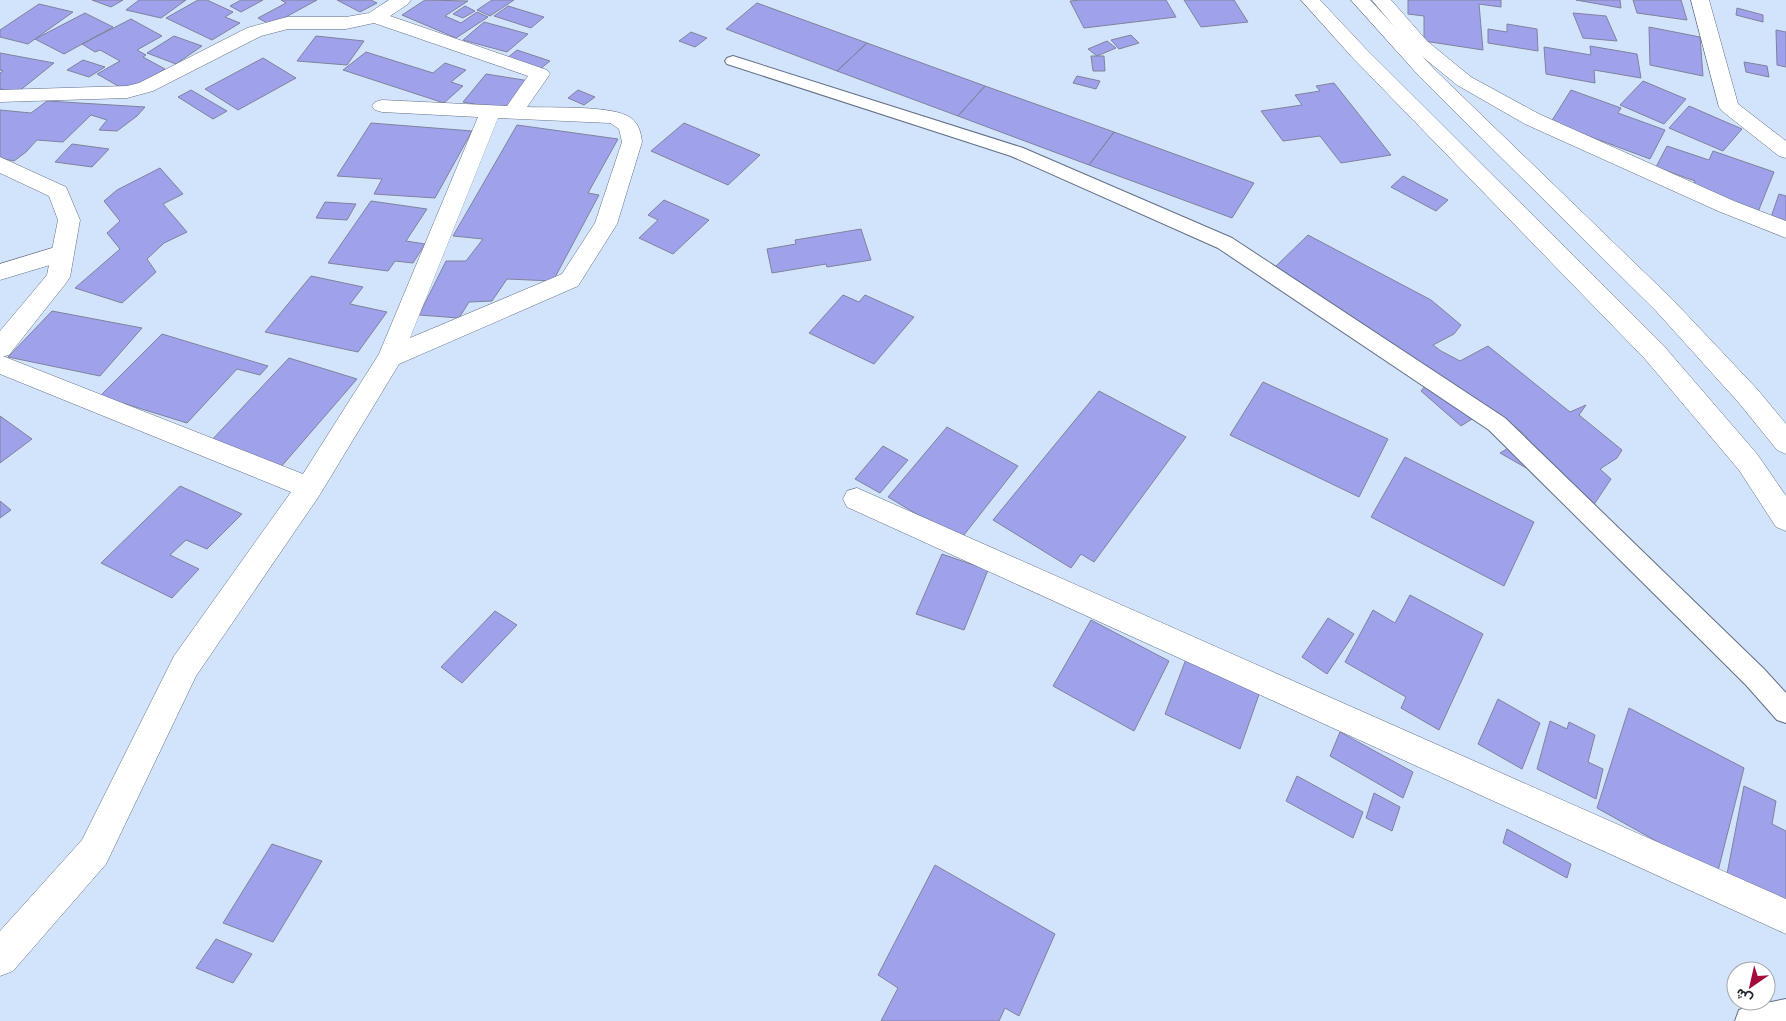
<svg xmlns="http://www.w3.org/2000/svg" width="1786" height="1021" font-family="Ubuntu,Vazirmatn,sans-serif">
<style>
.building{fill:#9fa2eb;stroke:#80829c}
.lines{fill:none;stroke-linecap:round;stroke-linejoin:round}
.service-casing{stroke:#616f86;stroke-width:2}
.minor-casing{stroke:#616f86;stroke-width:1}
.secondary-casing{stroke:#616f86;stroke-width:1}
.service{fill:#fff;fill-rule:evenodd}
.minor{fill:#fff;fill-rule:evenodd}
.secondary{fill:#fff;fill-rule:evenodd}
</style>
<rect width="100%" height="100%" fill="#d2e3fc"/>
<!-- building -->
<path class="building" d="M92 0H123L111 7Z
M139 0H186L161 18 126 10Z
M198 0H207L233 12 225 17 240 23 212 40 166 18Z
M241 0H263L241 12 230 6Z
M281 0H317L271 25 258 18 286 3Z
M337 0H371L377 3 360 12Z
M425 0 468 1 445 16 461 23 477 12 488 17 456 38 402 15Z
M492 0H514L490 16 477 10Z
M1080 0H1166L1176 17 1084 28 1070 1Z
M1184 0H1234L1248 22 1201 27Z
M1408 0H1501V7L1479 4 1483 50 1424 41V16L1408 14Z
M1576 0H1620L1621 8Z
M1633 0H1681L1687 20 1637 13Z
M757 3 867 43 837 71 726 29Z
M39 4 73 12 28 44 0 37V30Z
M465 6 475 11 463 18 453 14Z
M508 6 544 17 531 28 494 16Z
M1737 8 1763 15V22L1736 15Z
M85 13 113 27 64 54 35 39Z
M1573 13 1606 16 1617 41 1583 38Z
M131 19 162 36 137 50 146 55 143 57 165 69 127 91 97 74 120 61 100 50 95 52 82 44Z
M484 22 528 34 507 52 463 40Z
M1507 24 1537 29 1538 51 1488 43V29L1507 32Z
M1649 27 1700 37 1703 76 1650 65Z
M1776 30 1786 32V67L1777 65Z
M691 32 707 38 695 47 679 41Z
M1131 35 1139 43 1119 49 1111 40Z
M174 36 202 46 176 64 147 53Z
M316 36 364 41 347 65 297 61Z
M1107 41 1116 48 1097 56 1088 49Z
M867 43 985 86 958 116 837 71Z
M1590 46 1637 54 1641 78 1594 70 1595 83 1546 74 1544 47 1591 55Z
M517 50 550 61 539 70 506 59Z
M366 52 433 73 445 63 466 70 451 82 463 86 444 103 343 70Z
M0 53 54 63 18 92 0 89V73L3 71 0 70Z
M1091 56H1104L1105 71H1093Z
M263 58 296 78 238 110 205 89Z
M83 60 105 67 89 77 67 70Z
M1744 62 1767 66 1769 77 1746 72Z
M486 74 530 81 509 110 463 102Z
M1077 76 1100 81 1096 89 1073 83Z
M1643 81 1686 99 1664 124 1620 105Z
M1334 83 1391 155 1341 163 1320 136 1283 141 1261 111 1302 105 1295 95 1320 91 1316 86Z
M985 86 1114 132 1089 165 958 116Z
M191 90 227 111 213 119 178 97Z
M578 90 595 97 584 105 568 98Z
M1571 90 1621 108 1618 113 1665 130 1650 159 1551 122Z
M47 101 145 107 137 116 117 131 99 130 107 120 91 115 63 142 37 140 26 152 14 161 0 158V110L31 113Z
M1689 106 1742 129 1723 151 1669 128Z
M371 123 472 131 435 198 374 194 382 179 337 176Z
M684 123 760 155 728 185 651 151Z
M517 125 618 139 588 193 599 195 553 281 507 279 492 301 469 302 459 318 419 315 446 261H466L483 239 453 236Z
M1114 132 1254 183 1232 218 1089 165Z
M72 144 109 149 92 167 55 162Z
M1667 146 1709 160 1713 151 1774 172 1758 212 1692 188 1695 181 1656 167Z
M160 168 183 194 163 204 187 232 164 243 147 259 156 272 122 303 75 288 120 249 107 233 120 221 104 201 117 190Z
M1403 176 1448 200 1436 211 1391 187Z
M1779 194 1786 196V225L1770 220Z
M664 200 709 220 673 254 639 238 658 220 648 215Z
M371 201 427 209 406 241 425 244 413 263 395 261 388 271 328 263Z
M325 202 356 204 347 220 316 218Z
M861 229 871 260 827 267 826 264 772 273 767 249 796 244 795 240Z
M1308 235 1431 300 1461 325 1454 334 1433 345 1441 351 1460 361 1488 346 1570 412 1586 405 1579 415 1622 450 1617 458 1600 469 1611 479 1593 506 1500 453 1527 437 1513 425 1498 433 1472 419 1461 426 1421 391 1431 379 1272 270Z
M311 276 363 287 350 304 387 312 358 352 265 332Z
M843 295 859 302 865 295 914 317 874 364 809 333Z
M52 311 142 328 100 376 8 357Z
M162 334 268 366 260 375 237 369 187 423 100 396Z
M289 358 357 379 280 468 209 443Z
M1263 382 1388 439 1359 497 1230 435Z
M1099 391 1186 437 1094 562 1081 554 1071 568 993 520Z
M0 416 32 439 0 463Z
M947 427 1018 466 960 540 888 497Z
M883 446 908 460 880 493 855 479Z
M1405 457 1534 522 1504 586 1371 517Z
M180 486 242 514 207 549 186 540 170 555 199 569 172 598 101 563Z
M0 501 11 510 0 518Z
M942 554 988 570 964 630 916 614Z
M1410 595 1483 634 1439 730 1401 708 1406 697 1345 662 1373 610 1395 623Z
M495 611 517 625 462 683 441 667Z
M1328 618 1354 634 1327 674 1302 657Z
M1091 620 1169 661 1134 731 1053 686Z
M1188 654 1262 686 1240 749 1165 714Z
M1498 699 1540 723 1522 769 1478 744Z
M1629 708 1744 768 1717 875 1597 808Z
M1550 721 1567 729 1569 722 1595 735 1588 762 1603 769 1596 799 1537 769Z
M1340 732 1413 772 1403 798 1330 756Z
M1297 776 1363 812 1353 838 1286 801Z
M1744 786 1776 801 1772 824 1786 831V905L1727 874Z
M1374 793 1400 807 1392 831 1366 818Z
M1507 829 1571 864 1567 878 1503 843Z
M272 844 322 861 273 942 223 923Z
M935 865 1055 934 1019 1016 1005 1008 999 1021H881L898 988 878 975Z
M216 939 252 954 233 983 196 968Z"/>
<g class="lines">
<!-- service casing -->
<g class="service-casing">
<path id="service" d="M733 56 1023 148 1232 238 1505 418 1764 669 1786 693V723L1777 720 1746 685 1489 430 1218 248 1011 156 727 64 725 61 727 58Z
M1786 999V1021H1735L1739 1010 1750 1006Z"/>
</g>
<!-- minor casing -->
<g class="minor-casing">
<path id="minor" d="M389 0H411L408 4 390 16 547 70 550 74 527 107C551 108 614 105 631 118 639 124 641 133 642 142L617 224 578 286 399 364 319 496 196 676 106 864 13 971 0 976V931L82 840 174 656 291 492 0 374V355L303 474 379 354 478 117 382 112 375 110 372 106 375 102 382 100 507 106 528 76 374 23 346 29H288L261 36 153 91 127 98 0 102V90L127 86 139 83 247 28 287 17H346L369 13ZM498 118 610 123 619 129 622 142 595 223 562 274 410 338Z
M1372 0H1391L1427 41 1471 77 1539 114 1734 201 1786 221V238L1718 211 1525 124 1457 85 1413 49Z
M1691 0H1709L1738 104 1786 141V158L1779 156 1722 111 1719 107Z
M62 245 70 247 73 253 70 259 0 280V264Z
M857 488 1786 899V934L847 507 843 499 847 491Z"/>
</g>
<!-- secondary casing -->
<g class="secondary-casing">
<path id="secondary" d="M1301 0H1320L1366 49 1663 345 1757 454 1786 496V531L1776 527 1739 470 1645 359 1352 57Z
M1351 0H1370L1434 69 1672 299 1757 389 1786 424V454L1777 450 1739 403 1656 311 1420 77Z
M0 157 66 187 80 220 70 277 66 283 9 355 0 357V331L47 275 58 220 49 196 0 173Z"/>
</g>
<!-- service -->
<use href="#service" class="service"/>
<!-- minor -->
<use href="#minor" class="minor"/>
<!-- secondary -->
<use href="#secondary" class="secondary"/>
</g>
<!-- north arrow -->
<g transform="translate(1751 986) rotate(214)"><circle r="24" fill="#ffffff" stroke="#a4a7aa"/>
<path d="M0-4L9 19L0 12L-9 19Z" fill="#a4093b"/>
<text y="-8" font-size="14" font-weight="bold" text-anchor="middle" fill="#1c222b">ش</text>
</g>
</svg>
